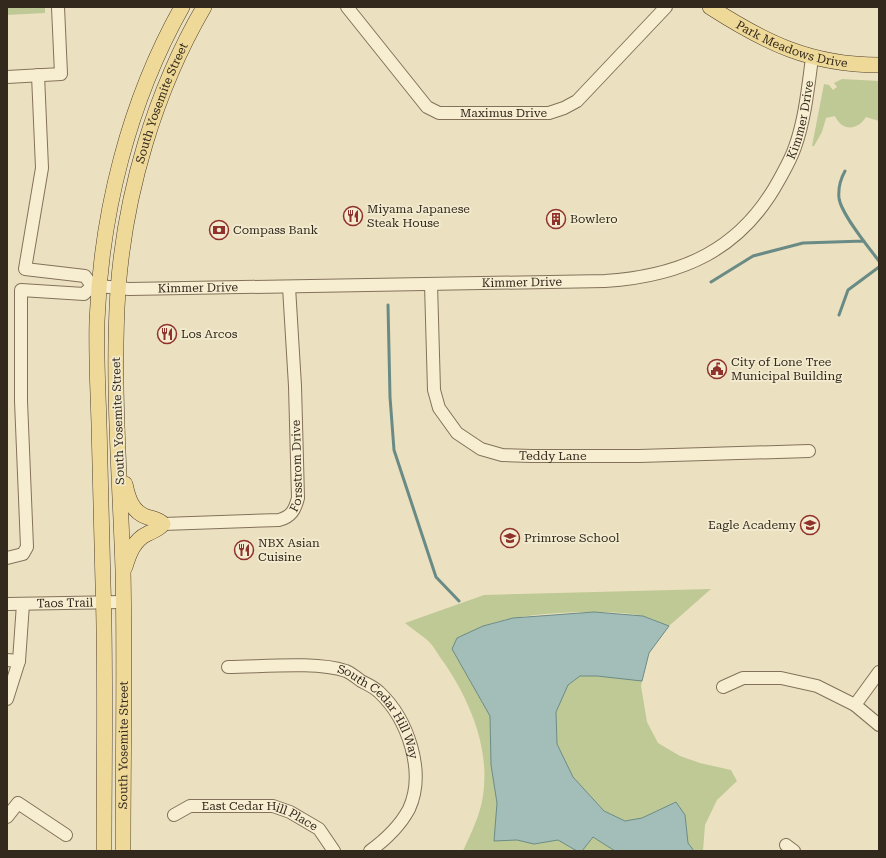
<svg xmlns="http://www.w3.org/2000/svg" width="886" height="858" font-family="'Roboto Serif',serif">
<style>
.green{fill:#bfc995}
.water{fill:#a3beb8;stroke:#6a8b85}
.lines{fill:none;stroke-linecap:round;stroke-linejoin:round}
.stream{stroke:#6a8b85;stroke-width:3}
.minor-casing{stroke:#837259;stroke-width:14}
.major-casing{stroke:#51402d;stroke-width:16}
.minor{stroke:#f7eed2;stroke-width:12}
.major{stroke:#eed998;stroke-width:15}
.labels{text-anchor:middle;stroke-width:3.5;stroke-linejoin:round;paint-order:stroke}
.street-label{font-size:12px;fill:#34291d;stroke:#f3ebcf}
.poi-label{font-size:12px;fill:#34291d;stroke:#f3ebcf;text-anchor:start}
</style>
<rect width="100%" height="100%" fill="#ebe1c0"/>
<!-- green -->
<path class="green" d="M7 7H45V13L7 15Z
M842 79 879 81V121L866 117C858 130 842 132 835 116L826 118 822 132 814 146H812L824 84 829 85 833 90 837 87 834 83Z
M711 589 669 626C660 623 652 618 643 616 609 608 513 612 482 627 471 632 461 641 452 649L490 716 491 765 497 803 494 841 517 840 534 844 558 840 577 851H463C471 833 480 816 483 796 490 749 471 703 445 664 440 658 436 650 431 644 424 636 413 630 405 623L484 595Z
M580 676H597L642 681 641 686 647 722 658 743 680 756 700 763 731 770 737 781 717 800 705 825 703 851H694L688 843 685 815 676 802 642 818 625 821 604 811 573 777 557 744 556 712 567 685Z
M593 837 615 851H582Z"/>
<!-- water -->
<path class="water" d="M594 612 643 616 669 626 649 653 642 681 597 676H580L568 685 556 712 557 744 573 777 604 811 625 821 642 818 676 802 685 815 688 843 694 851H615L593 837 582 851H577L558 840 534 844 517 840 494 841 497 803 491 765 490 716 452 649 457 638 483 626 513 618Z"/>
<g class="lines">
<!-- stream -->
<path class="stream" d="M845 171C840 180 838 188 839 198 841 214 869 248 879 261
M711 282 753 256 803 243 864 241
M388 305 390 397 394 450 436 577 459 601
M839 315 848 290 879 267"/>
<!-- minor casing -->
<g class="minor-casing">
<g id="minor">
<path id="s1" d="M347 7 427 107 439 113H549L564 108 577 101 666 7"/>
<path d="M7 77 61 74 58 7"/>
<path id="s2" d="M431 284 434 390 439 408 457 433 481 449 502 455 531 456H639L809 451"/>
<path id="s3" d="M99 286 129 289 605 281C682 276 741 250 779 180 785 169 791 159 795 147 805 119 808 88 812 58"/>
<path id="s4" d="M163 524 279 520C291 517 295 510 298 498L295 386 289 287"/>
<path d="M7 558 23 554 27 547 21 401V290L84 294 92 286 85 276 25 269 42 168 38 75"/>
<path id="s5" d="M7 604 123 602"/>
<path d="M7 660 19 661"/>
<path id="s6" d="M228 667C260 667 317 661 346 671 351 673 357 678 361 681 367 684 374 687 379 692 408 719 426 772 409 809 400 826 385 840 370 851"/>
<path d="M723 687 743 678H781L817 686 855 705 879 725"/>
<path d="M7 699 19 661 23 604"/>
<path d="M855 705 879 672"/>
<path id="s7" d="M174 815 190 806H273L290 812 319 829 334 851"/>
<path d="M7 817 18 803 66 835"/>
<path d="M786 845 794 851"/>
</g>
</g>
<!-- major casing -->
<g class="major-casing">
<g id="major">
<path id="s8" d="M710 7C766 43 811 65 879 65"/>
<path d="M125 567C129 554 134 540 147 534 154 530 158 530 163 524 158 519 154 519 147 517 132 512 128 498 125 484"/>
<path d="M104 851C104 762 106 673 103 584 102 531 100 477 99 424 98 390 96 355 97 321 101 213 129 101 182 7"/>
<path id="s9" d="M123 851C123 758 125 664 123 570 120 477 112 383 118 290 125 193 155 91 204 7"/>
</g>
</g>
<!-- minor -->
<use href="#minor" class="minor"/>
<!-- major -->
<use href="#major" class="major"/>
</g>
<!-- icons -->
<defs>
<g id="restaurant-ring" transform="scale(1)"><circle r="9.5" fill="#f3ebcf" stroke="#90322c" stroke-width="1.5"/><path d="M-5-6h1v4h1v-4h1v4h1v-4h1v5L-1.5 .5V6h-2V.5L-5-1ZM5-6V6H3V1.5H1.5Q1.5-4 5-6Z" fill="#90322c"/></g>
<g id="building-ring" transform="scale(1)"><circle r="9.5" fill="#f3ebcf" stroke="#90322c" stroke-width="1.5"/><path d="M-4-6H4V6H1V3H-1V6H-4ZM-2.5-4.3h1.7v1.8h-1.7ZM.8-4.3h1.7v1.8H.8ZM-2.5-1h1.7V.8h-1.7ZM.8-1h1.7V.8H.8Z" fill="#90322c"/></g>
<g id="bank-ring" transform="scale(1)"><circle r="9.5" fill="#f3ebcf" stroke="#90322c" stroke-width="1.5"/><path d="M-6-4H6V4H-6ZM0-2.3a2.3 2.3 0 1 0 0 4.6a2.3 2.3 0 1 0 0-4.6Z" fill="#90322c"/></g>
<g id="civic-ring" transform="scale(1)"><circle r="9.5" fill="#f3ebcf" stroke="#90322c" stroke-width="1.5"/><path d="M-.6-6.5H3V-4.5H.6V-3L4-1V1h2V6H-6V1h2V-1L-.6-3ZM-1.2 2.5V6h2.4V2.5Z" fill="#90322c"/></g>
<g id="school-ring" transform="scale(1)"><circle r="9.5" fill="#f3ebcf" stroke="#90322c" stroke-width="1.5"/><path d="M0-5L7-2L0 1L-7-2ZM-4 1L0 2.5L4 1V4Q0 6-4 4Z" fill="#90322c"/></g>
</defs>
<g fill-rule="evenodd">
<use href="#restaurant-ring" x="353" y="216"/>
<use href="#building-ring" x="556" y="219"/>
<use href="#bank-ring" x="219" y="230"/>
<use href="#restaurant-ring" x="167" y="334"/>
<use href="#civic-ring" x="717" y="369"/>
<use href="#school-ring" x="810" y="525"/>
<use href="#school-ring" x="510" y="538"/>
<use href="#restaurant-ring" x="244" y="550"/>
</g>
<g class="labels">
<!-- street labels -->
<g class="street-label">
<text dy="4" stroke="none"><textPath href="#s8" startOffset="91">Park Meadows Drive</textPath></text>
<text dy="4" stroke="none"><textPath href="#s9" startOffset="754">South Yosemite Street</textPath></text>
<text dy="4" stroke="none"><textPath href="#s1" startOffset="206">Maximus Drive</textPath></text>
<text dy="4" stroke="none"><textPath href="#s3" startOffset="782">Kimmer Drive</textPath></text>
<text dy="4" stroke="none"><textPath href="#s3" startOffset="423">Kimmer Drive</textPath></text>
<text dy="4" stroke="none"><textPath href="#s3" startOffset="99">Kimmer Drive</textPath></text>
<text transform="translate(118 421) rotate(-92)" y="4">South Yosemite Street</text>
<text dy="4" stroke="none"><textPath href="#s2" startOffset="257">Teddy Lane</textPath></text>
<text dy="4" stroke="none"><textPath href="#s4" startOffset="179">Forsstrom Drive</textPath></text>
<text dy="4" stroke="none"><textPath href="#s5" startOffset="58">Taos Trail</textPath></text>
<text dy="4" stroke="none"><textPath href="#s6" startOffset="172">South Cedar Hill Way</textPath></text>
<text dy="4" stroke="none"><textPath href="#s9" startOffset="106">South Yosemite Street</textPath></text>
<text dy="4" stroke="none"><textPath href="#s7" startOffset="90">East Cedar Hill Place</textPath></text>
</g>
<!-- poi labels -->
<g class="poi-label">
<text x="367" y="213">Miyama Japanese<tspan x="367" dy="14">Steak House</tspan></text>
<text x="570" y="223">Bowlero</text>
<text x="233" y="234">Compass Bank</text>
<text x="181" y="338">Los Arcos</text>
<text x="731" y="366">City of Lone Tree<tspan x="731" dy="14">Municipal Building</tspan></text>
<text x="796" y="529" text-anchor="end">Eagle Academy</text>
<text x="524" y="542">Primrose School</text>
<text x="258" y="547">NBX Asian<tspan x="258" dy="14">Cuisine</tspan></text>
</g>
</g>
<!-- border -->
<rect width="886" height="858" fill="none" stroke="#34291d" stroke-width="16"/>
</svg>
